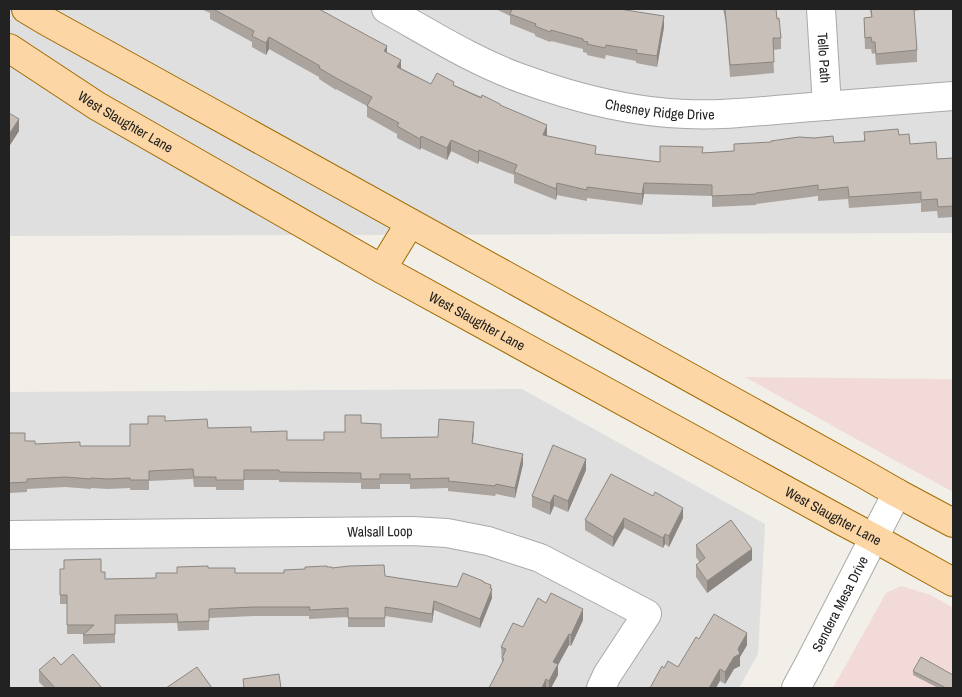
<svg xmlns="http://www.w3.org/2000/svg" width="962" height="697" font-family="'Archivo Narrow',sans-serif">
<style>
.residential{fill:#e0dfdf}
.commercial{fill:#f2dad9}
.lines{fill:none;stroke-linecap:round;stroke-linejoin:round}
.minor-casing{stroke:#a9a9a9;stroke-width:30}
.major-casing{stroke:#a06b00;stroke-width:30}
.minor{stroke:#fff;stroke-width:28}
.major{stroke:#fcd6a4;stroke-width:28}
.wall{fill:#aba49e}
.shaded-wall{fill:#8b8681}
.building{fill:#c7bfb8;stroke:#8b8681}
.labels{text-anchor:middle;stroke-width:4;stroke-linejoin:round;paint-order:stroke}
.street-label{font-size:14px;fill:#222;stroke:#fff}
</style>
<rect width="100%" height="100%" fill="#f2efe9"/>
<!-- residential -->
<path class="residential" d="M9 9H953V233L9 236Z
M522 389 765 524 758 654 739 688H9V392Z"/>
<!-- commercial -->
<path class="commercial" d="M745 377 953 379V492L885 455Z
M901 586 931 595 953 608V688H833L886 593Z"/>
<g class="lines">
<!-- minor casing -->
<g class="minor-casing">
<g id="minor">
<path id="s1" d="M386 9C431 34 475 62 523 79 575 98 630 112 686 114 723 116 761 111 799 108 850 104 902 100 953 96"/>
<path id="s2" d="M821 9 827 106"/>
<path id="s3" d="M9 535 412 531 447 533 488 541 540 558 647 614 607 675 601 688"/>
<path id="s4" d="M796 688 809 664 897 493"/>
</g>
</g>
<!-- major casing -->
<g class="major-casing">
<g id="major">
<path d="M26 9 46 21 864 474 897 493 953 523"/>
<path id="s5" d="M9 48 97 106 382 269 842 521 874 538 953 582"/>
<path d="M382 269 410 223"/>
</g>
</g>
<!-- minor -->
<use href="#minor" class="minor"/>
<!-- major -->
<use href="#major" class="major"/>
</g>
<!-- wall -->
<path class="wall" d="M201 9H319L387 53 401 68 431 84 454 85 500 105 547 136 596 154 660 162 702 153 734 151 864 141V132L899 135 910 144 937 159 953 158V217L938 218 937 211 921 212V203L849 208 848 199 818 201V196L756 204V205L712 207V196L644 194 642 205 587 198V201L557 195 556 200 514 183V175L479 161 478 164 451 151 447 160 421 148 420 150 397 138V134L367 117V106L336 89V90L319 79V77L269 49 266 55 252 47V42L210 19V13Z
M496 9H619L664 27 657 67 636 63V61L606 55 605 59 587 55V53L583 52V49L551 41 550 42 535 36V34L510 24V16Z
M723 9H776L777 19 781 38V49L773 50 774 73 730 77 726 24Z
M870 9H920V10L914 11 917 50V62L876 65 875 53 872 54 871 49H865L864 18 871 17Z
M9 113 19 131 10 145 9 144Z
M165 421 208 428 251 432 287 440H324L345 432 361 423 381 438 438 437 474 432 473 443 523 464 515 498 496 494 495 496 448 491V488L410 489V484H380V489H361V483L279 482V480H244V490H216V487H194L193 479 149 481V490H130V488L108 489 91 488V489L65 487 27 489V492L9 493V433L25 441 35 444 80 446H130L148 424Z
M586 470 568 512 554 506 550 515 532 507V496Z
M611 474 683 518 669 547 665 544 663 548 624 528 613 547 585 530V520Z
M696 545 752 560 707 593 696 577V565L700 563 696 557Z
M327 567 457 587 483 582 491 588 492 598 480 628 434 610 432 623 385 616V627H348V617L309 619V616H254L209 618V630L178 631 177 623 115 624V643L83 644V635L84 634H67V604H60V569L101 572 105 579 156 578 177 573 208 568 235 573H284Z
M546 603 583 620 571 646 569 645 558 665V675L551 688H489L502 663 501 647 523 627Z
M699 639 747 645 740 657V666L734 669 725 684 720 681 664 668 678 667Z
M61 665 102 688H45L39 682V670Z
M913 671 953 688H938L913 675Z"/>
<!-- shaded-wall -->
<path class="shaded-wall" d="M664 16V27L657 67V56Z
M269 37V49L266 55V43Z
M387 46V57L384 51Z
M401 60V72L397 67Z
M19 119V131L10 145V133Z
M547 125V136L543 135Z
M421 136V148L420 150V139Z
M451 140V151L447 160V148Z
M479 150V161L478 164V152Z
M557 183V195L556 200V189Z
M644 183V194L642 205V194Z
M523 454V464L515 498V488Z
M586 459V470L568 512V501Z
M554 495V506L550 515V503Z
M683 508V518L669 547V536Z
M624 518V528L613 547V537Z
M665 534V544L663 548V538Z
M752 549V560L707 593V581Z
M491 585 492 598 480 628V619Z
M434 601V610L432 623V614Z
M583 609V620L571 646V635Z
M747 633V645L740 657V666L734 669 725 684V672Z
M569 634V645L558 665V675L551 688H549V681L553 662Z
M720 669V681L716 688H709Z
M546 679V688H542Z"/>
<!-- building -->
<path class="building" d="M213 9H319L370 37 387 46 384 51 401 60 397 67 431 84 437 73 454 82 453 85 481 98 482 95 500 104V105L547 125 543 135 596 146 595 154 660 162V146L703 147 702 153 734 151V144L771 142V141L799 137 814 138 833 136 834 143 865 141 864 132 898 129 899 135 909 134 910 144 936 142 937 159 953 158V206L938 207 937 199 921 200V192L849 197 848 187 818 190V185L756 193V194L712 196V185L644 183 642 194 587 187V190L557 183 556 189 514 172 517 165 479 150 478 152 451 140 447 148 421 136 420 139 397 126 399 123 367 106 372 97 336 78 319 68 320 66 269 37 266 43 252 36 254 31Z
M512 9H619L664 16 657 56 636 53 637 50 606 45 605 48 587 44 588 42 583 41V39L551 30 550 32 535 26 536 24 510 14Z
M725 9H776L777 19 779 18 781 38H773L774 62 730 65Z
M871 9H914L917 50 876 54 875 42H872L871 37 865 38 864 18 872 17Z
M9 113 19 119 10 133 9 132Z
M345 415H361V423L381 424V438L438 437 439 419 474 422 472 443 523 454 515 488 496 484 495 486 448 481 449 478 410 479V474H380V479H361V473L279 472V470H244V480H216V477H194L193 469 149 471V480H130V478L108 479 91 478V479L65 477 27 479V482L9 483V433H25V441H35V444L80 442V446H130V424H148V416H165V421L207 419 208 428 251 427V432L287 431V440H324V432H345Z
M553 445 586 459 568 501 554 495 550 503 532 496Z
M611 474 653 496 655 492 683 508 669 536 665 534 663 538 624 518 613 537 585 520Z
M731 520 752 549 707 581 696 565 705 558 696 545Z
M101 559V572H105V579L156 578V573H177V567L208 566V568H235V573H284V570L305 569V567L327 566V567H332V568L349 566 384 565 385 576 457 587 463 573 483 581V582L491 585 490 588 492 589 480 619 434 601 432 614 385 607V618H348V608L309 610 310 607H254L209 609V621L178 622 177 614 115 615V634L83 635 94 625H67V595H60V569H64V560Z
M551 593 583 609 571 635 569 634 553 662 558 664 549 681 546 679 542 688H489L504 659 502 658 506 649 501 647 513 623 523 627 538 598 546 603Z
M714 614 747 633 738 649 740 654 734 657 725 672 720 669 709 688H650L662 666 664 668 668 661 678 667 696 637 699 639Z
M73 654 102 688H55L39 670 54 657 61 665Z
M921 657 953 675V688H946L913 671Z
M197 667 212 688H166Z
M279 674 281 688H244L243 679Z"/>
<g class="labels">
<!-- street labels -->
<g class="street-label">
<text dy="5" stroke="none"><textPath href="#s2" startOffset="49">Tello Path</textPath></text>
<text dy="5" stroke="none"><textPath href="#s1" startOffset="295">Chesney Ridge Drive</textPath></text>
<text dy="5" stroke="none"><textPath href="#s5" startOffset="138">West Slaughter Lane</textPath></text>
<text dy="5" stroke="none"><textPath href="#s5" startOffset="542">West Slaughter Lane</textPath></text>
<text dy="5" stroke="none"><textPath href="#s5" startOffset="948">West Slaughter Lane</textPath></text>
<text dy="5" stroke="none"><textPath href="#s3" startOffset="371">Walsall Loop</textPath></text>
<text dy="5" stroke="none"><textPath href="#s4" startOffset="95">Sendera Mesa Drive</textPath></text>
</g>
</g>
<!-- border -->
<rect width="962" height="697" fill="none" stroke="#222222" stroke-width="20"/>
</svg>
